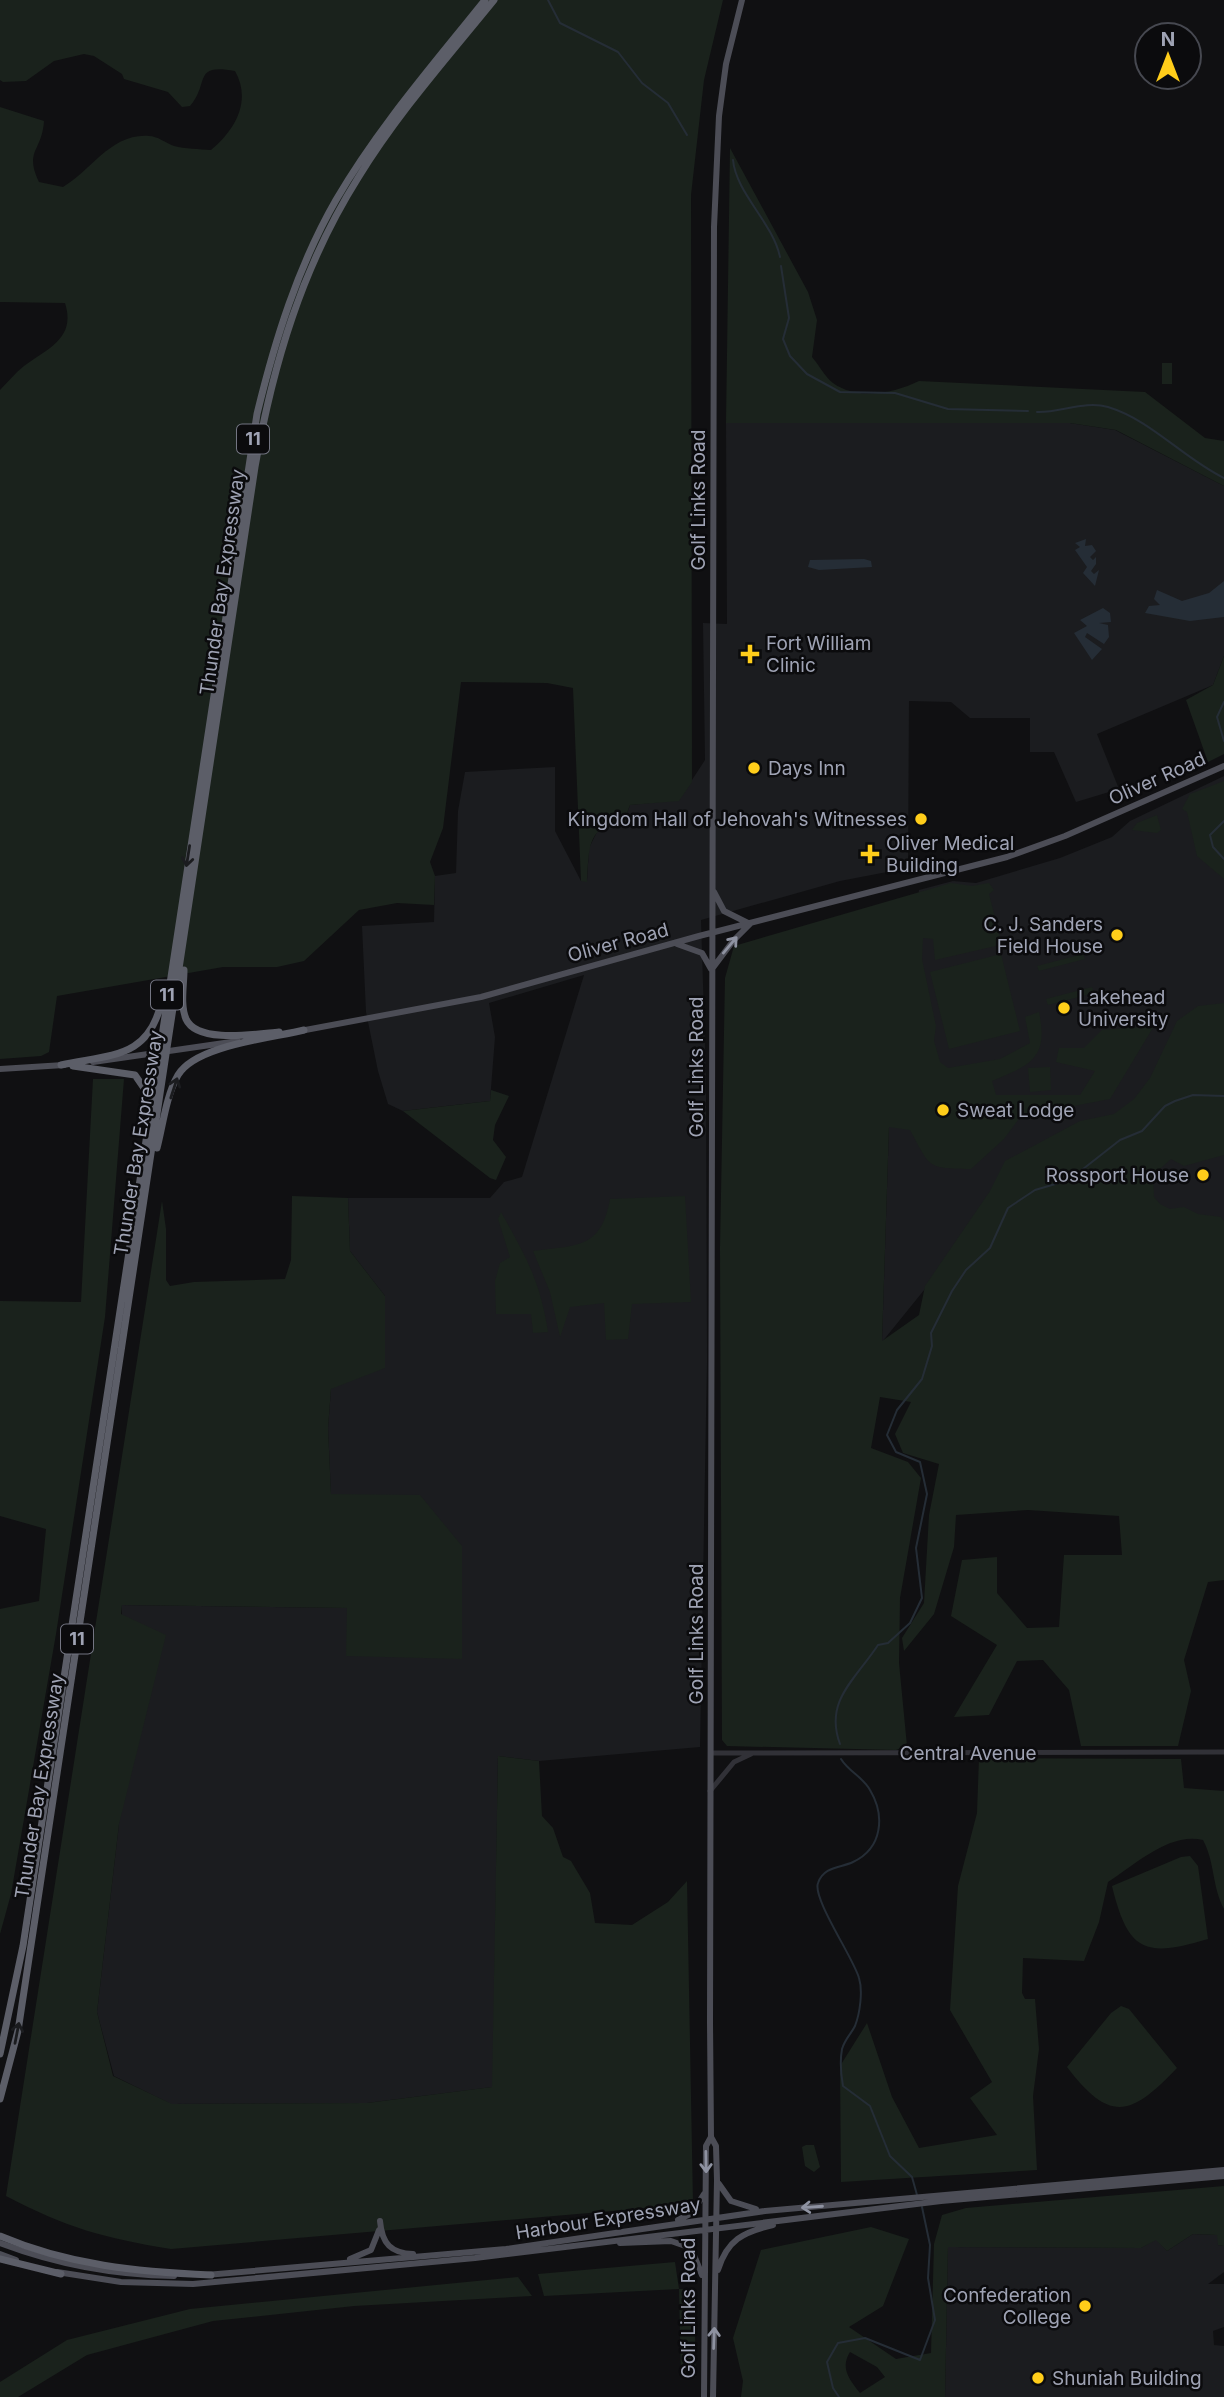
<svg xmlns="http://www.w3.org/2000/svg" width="1224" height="2397" font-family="Inter,sans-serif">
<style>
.built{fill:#1b1c1f}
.green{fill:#1a221c;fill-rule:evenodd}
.water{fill:#252d36}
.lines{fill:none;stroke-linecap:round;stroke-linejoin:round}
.stream{stroke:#252d36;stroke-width:2}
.minor{stroke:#313137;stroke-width:5}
.major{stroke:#4c4d56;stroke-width:6}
.highway{stroke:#5c5e68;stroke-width:7}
.oneway{stroke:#1b1c1f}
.oneway2{stroke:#8e92a1}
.poi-dot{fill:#ffcd1a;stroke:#0b0b0d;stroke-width:2.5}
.labels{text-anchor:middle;stroke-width:5;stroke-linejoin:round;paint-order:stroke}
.shield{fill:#0b0b0d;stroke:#737582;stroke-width:2}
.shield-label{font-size:18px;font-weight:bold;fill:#9fa3b4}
.street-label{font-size:19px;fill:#9fa3b4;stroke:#0b0b0d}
.poi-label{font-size:19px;fill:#9fa3b4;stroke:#0b0b0d;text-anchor:start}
</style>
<rect width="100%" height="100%" fill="#101012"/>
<!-- built -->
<path class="built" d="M726 423H1070L1115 430 1224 486V656L1213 685 1097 734 1119 789 1076 802 1054 752H1030V718H970L951 702 909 701 908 868 840 881 701 920 706 1080 707 1361 700 1747 539 1761 498 1756 493 2087 367 2103 171 2104 114 2076 97 2012 119 1824 122 1605 348 1608 420 1495H331L328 1428 331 1389 385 1296 350 1251 348 1198H490L504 1182 522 1177 584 975 489 1003 495 1037 490 1101 403 1111 388 1104 378 1071 366 1012 362 926 434 922 435 876 456 873 458 811 465 772 555 767V831L581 881H587L589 848 600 826 627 813 630 805 679 800 705 760 703 623 727 624Z
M1224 776V1269L933 1279 882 1342 889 1126 919 890 953 881 976 883 1060 858 1112 837 1130 821Z
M1193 2234 1218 2235V2245L1224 2246V2272L1208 2284H1224V2327L1213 2331 1214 2345 1224 2346V2397H945L948 2247 1141 2248 1156 2239 1167 2251Z"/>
<!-- green -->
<path class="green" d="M0 0H723L704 80 691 195 692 782 679 801 630 805 627 813C587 833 590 839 587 882L581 881 573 688 547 683 461 682 443 828 430 862 435 876 434 905 397 903 359 910 304 961 277 967H223L57 996 49 1052 41 1056 0 1059V390C8 382 15 373 24 366 49 348 76 338 65 303L0 302V107L44 121C42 152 24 150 39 182L63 187C91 171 111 133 149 136 157 136 166 143 174 146 185 149 199 149 211 150 235 130 252 101 235 71 192 63 210 83 190 106L182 107 168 92 124 79 122 74 94 56 84 54 54 61 26 81 3 82 0 80Z
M730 148 808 292 817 320 812 357C819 365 825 377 833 383 858 401 894 393 919 381L1145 392 1205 438 1224 441V486L1116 430 1070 423H726Z
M1162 363H1172V384H1162Z
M1224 656V754L1208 762 1186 700 1213 685Z
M1224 781V879L1197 856 1187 812 1182 809 1190 794Z
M1157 815 1161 830 1157 833 1132 830 1137 823Z
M951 883 972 886 989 883 994 890 989 894 1001 941 1000 945 935 960 933 939 923 938 922 959 936 1026 934 1041 940 1062 948 1068 1000 1059 1030 1043 1025 1017 1039 1012C1049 1059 1030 1065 992 1081L996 1095H1080L1095 1071 1056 1062 1059 1048H1084L1102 1030 1154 1026 1110 1099 1021 1116 1004 1139 971 1169C927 1168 931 1169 910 1130L889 1127 882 1341 919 1315 925 1286 990 1191 1005 1161 1080 1121 1114 1114 1134 1099 1150 1078 1177 1021 1198 1006 1224 1003V1155L1184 1166 1171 1159 1153 1175 1154 1197 1160 1204 1170 1209 1184 1207 1198 1214 1221 1217 1224 1221V1580L1208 1582 1184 1660 1191 1691 1178 1746H1081L1069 1690 1043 1660 1017 1661 989 1715 954 1717 997 1645 951 1616 962 1560 997 1557V1593L1027 1628 1059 1627 1064 1555H1122L1119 1516 1028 1510 956 1515 954 1547 934 1614 904 1651 902 1638 924 1603 929 1515 939 1464 903 1453 895 1434 911 1402 880 1397 871 1448 908 1462 921 1478 900 1598 899 1663 907 1746 896 1750 727 1746 722 1740 720 1248 725 978 734 946Z
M1001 954 1020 1031 949 1049 930 972Z
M1083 954 1085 959 1039 971 1037 966Z
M1092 987 1094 993 1048 1005 1046 999Z
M1050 1067 1051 1090 1030 1092 1028 1068Z
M93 1079H124L105 1317 56 1634 11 1894 0 1934V1609L39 1601 46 1529 0 1516V1301L81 1302Z
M491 1090 509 1096 495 1125 493 1140 506 1157 496 1180 490 1178 403 1111 490 1101Z
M292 1196 348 1198 350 1251 385 1296V1368L331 1389 328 1428 331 1494 420 1495 462 1546V1659L346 1656 347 1608 122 1605 121 1614 166 1635 119 1824 97 2012 113 2076 172 2104 367 2103 492 2087 498 1756 539 1761 542 1816 553 1828 563 1857 571 1861 590 1893 595 1923 632 1925 668 1902 687 1881 693 2204 171 2249C104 2238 67 2228 6 2196L162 1201 166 1229V1280L170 1286 194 1282 285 1279 291 1260Z
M685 1196 691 1302 632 1304 628 1339 606 1340 604 1303 570 1307 560 1337 550 1292 533 1251C578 1245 601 1249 610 1199Z
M501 1212C526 1257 540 1280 548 1332L533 1333 531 1314H496L495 1281 500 1263 510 1257 498 1219Z
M979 1758 1181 1759 1184 1788 1224 1791V1909C1212 1887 1215 1862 1203 1840 1169 1832 1135 1865 1108 1882L1099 1922 1084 1961 1023 1958 1022 1993 1025 1999H1035L1039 2049 1033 2096 1037 2170 841 2182 840 2066 867 2023 892 2097 919 2148 997 2135 970 2098 992 2082 950 2010 958 1886 977 1813Z
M1190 1856 1198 1866 1208 1939C1145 1958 1128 1952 1112 1886L1181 1857Z
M1121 2006 1129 2009 1177 2068C1132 2115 1111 2125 1067 2067L1111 2013Z
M806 2145H814L820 2167 814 2172 805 2166 802 2147Z
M1224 2186V2246L1218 2245 1217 2235 1193 2234 1167 2251 1156 2240 1141 2248 948 2247 945 2397H741L743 2381 733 2338 761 2250 871 2227 909 2239 883 2306 849 2327 896 2359 931 2353 934 2244 942 2215 966 2208ZM850 2352 877 2367 885 2377 860 2393C849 2379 840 2368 850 2352Z
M675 2262 679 2289H694L696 2377H681L679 2289 544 2296 538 2274Z
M518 2277 532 2296 354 2306 213 2321 87 2355 18 2397H0V2382L67 2340 190 2309Z"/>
<!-- water -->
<path class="water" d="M1086 539 1085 546 1092 545 1096 551 1090 557 1093 560 1096 557V564L1091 571 1094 574 1099 570 1095 586 1083 573 1087 567 1075 550 1080 547 1075 543Z
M864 559 871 561 872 567 819 570 808 567 810 560Z
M1224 581V617L1190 621 1145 613 1149 606 1160 605 1154 599 1157 590 1182 601 1209 593Z
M1103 608 1110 613 1111 622 1099 623 1108 625 1109 637 1104 644 1087 633 1085 637 1102 649 1092 660 1074 633 1087 626 1080 620Z"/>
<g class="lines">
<!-- stream -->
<path class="stream" d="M548 0 560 23 618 52 642 83 668 103 687 135
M733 160C736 193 773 223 780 257
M781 266 789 318 783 339 790 356 807 374 840 392 895 393 948 409 1028 411
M1037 412C1060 413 1085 400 1108 407 1151 420 1183 458 1224 478
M1224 702 1217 717 1224 741
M1224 821 1210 835 1213 847 1224 859
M840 1744C824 1701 855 1680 878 1645L888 1643 910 1623 922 1598 916 1548 927 1494 920 1462 896 1452 887 1435 897 1410 922 1379 932 1346 931 1333 952 1291 966 1270 990 1248 1008 1208 1035 1190 1069 1180 1120 1140 1142 1131 1165 1106 1175 1101 1193 1095 1224 1096
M841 1759C849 1772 863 1777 870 1790 885 1815 883 1848 853 1862 841 1868 824 1866 818 1883 812 1898 854 1959 859 1978 863 1991 860 2013 855 2026 851 2034 845 2039 842 2049 840 2060 841 2075 843 2086L870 2106 890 2156 912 2177 917 2195
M839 2397 833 2388 827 2362 838 2343 865 2338 920 2360 935 2320 928 2278 930 2245 922 2207"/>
<!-- minor -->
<path class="minor" d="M712 1753 1224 1752
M710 1791 734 1762 751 1754"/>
<!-- major -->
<path class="major" d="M714 892 724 911 748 923
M677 944 702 953 711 969
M712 969 733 941 750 924
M300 1031 481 997 699 936 1007 857 1065 836 1224 766
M93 1062 238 1041
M0 1069 64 1065
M719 2184 731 2201 756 2209
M678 2220 692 2213 704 2194
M380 2221C382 2244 391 2253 413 2254
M0 2243C58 2265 113 2275 174 2276
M620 2243 671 2241 691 2248 702 2275
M0 2254 16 2260
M350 2259 371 2250 379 2230
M718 2270C727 2240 743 2232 773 2225
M57 2272 121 2282 193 2284 475 2258 941 2201 1224 2176
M206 2275 506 2249 765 2211 1224 2170
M704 2397 706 2146 711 2137
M713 2397 717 2180 716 2146 711 2137 710 2022 714 227 719 116 726 64 742 0"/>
<!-- highway -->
<path class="highway" d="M184 970C184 985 180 1005 186 1019 197 1044 256 1034 279 1032
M61 1065C112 1054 149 1059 162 1000
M73 1066 135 1075 146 1091V1105
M157 1148C163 1125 166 1096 178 1075 196 1045 272 1038 304 1030
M0 2054 23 1946 257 414C275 340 298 266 336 200 378 128 433 65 485 0
M0 2099 18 2031 255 467C273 364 302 267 358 178 397 114 447 58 494 0
M0 2236C68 2265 138 2272 211 2275
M0 2259 61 2274"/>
</g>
<!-- one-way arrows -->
<defs><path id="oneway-shaft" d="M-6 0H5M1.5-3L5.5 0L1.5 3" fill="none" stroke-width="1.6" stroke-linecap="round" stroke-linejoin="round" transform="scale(1.75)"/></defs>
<g class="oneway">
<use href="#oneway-shaft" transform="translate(188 856) rotate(99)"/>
<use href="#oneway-shaft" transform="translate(174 1088) rotate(-72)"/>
<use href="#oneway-shaft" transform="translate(17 2033) rotate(-79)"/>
</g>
<g class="oneway2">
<use href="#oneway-shaft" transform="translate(730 945) rotate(-50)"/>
<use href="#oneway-shaft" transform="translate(706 2162) rotate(89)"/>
<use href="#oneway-shaft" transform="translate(812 2207) rotate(176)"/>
<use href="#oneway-shaft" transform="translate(714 2338) rotate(-88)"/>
</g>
<!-- markers -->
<g class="poi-dot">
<path d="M746.5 643.5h7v7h7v7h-7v7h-7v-7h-7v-7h7z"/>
<circle cx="754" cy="768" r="7"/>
<circle cx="921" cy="819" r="7"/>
<path d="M866.5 843.5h7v7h7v7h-7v7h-7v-7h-7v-7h7z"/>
<circle cx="1117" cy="935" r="7"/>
<circle cx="1064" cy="1008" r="7"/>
<circle cx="943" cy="1110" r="7"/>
<circle cx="1203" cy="1175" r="7"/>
<circle cx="1085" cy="2306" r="7"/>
<circle cx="1038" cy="2378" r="7"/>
</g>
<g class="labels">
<!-- shield labels -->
<g class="shield">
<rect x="237" y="424.5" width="32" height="29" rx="5"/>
<rect x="151" y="980.5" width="32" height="29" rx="5"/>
<rect x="61" y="1624.5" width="32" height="29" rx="5"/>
</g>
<g class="shield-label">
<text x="253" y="445">11</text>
<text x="167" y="1001">11</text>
<text x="77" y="1645">11</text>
</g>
<!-- street labels -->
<g class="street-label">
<text transform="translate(698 500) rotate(-90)" y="7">Golf Links Road</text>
<text transform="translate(222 582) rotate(-82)" y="7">Thunder Bay Expressway</text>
<text transform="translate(1157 778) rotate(-24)" y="7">Oliver Road</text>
<text transform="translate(618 942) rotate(-15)" y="7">Oliver Road</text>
<text transform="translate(696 1067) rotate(-90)" y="7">Golf Links Road</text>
<text transform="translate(138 1143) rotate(-81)" y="7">Thunder Bay Expressway</text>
<text transform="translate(696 1634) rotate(-90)" y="7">Golf Links Road</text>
<text x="968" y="1760">Central Avenue</text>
<text transform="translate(39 1786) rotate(-81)" y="7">Thunder Bay Expressway</text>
<text transform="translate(608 2218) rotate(-9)" y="7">Harbour Expressway</text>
<text transform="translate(688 2308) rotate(-90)" y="7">Golf Links Road</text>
</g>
<!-- poi labels -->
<g class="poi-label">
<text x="766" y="650">Fort William<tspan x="766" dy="22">Clinic</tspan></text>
<text x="768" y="775">Days Inn</text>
<text x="907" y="826" text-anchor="end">Kingdom Hall of Jehovah's Witnesses</text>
<text x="886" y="850">Oliver Medical<tspan x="886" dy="22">Building</tspan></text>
<text x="1103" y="931" text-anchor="end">C. J. Sanders<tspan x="1103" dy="22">Field House</tspan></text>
<text x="1078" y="1004">Lakehead<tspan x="1078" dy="22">University</tspan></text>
<text x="957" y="1117">Sweat Lodge</text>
<text x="1189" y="1182" text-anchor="end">Rossport House</text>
<text x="1071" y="2302" text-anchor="end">Confederation<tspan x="1071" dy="22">College</tspan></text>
<text x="1052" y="2385">Shuniah Building</text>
</g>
</g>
<!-- north arrow -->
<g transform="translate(1168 56)"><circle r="33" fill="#0b0b0d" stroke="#464850" stroke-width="2"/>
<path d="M0-5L12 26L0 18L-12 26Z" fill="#ffcd1a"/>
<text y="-10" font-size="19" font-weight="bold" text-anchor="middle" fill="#9fa3b4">N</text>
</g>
</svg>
